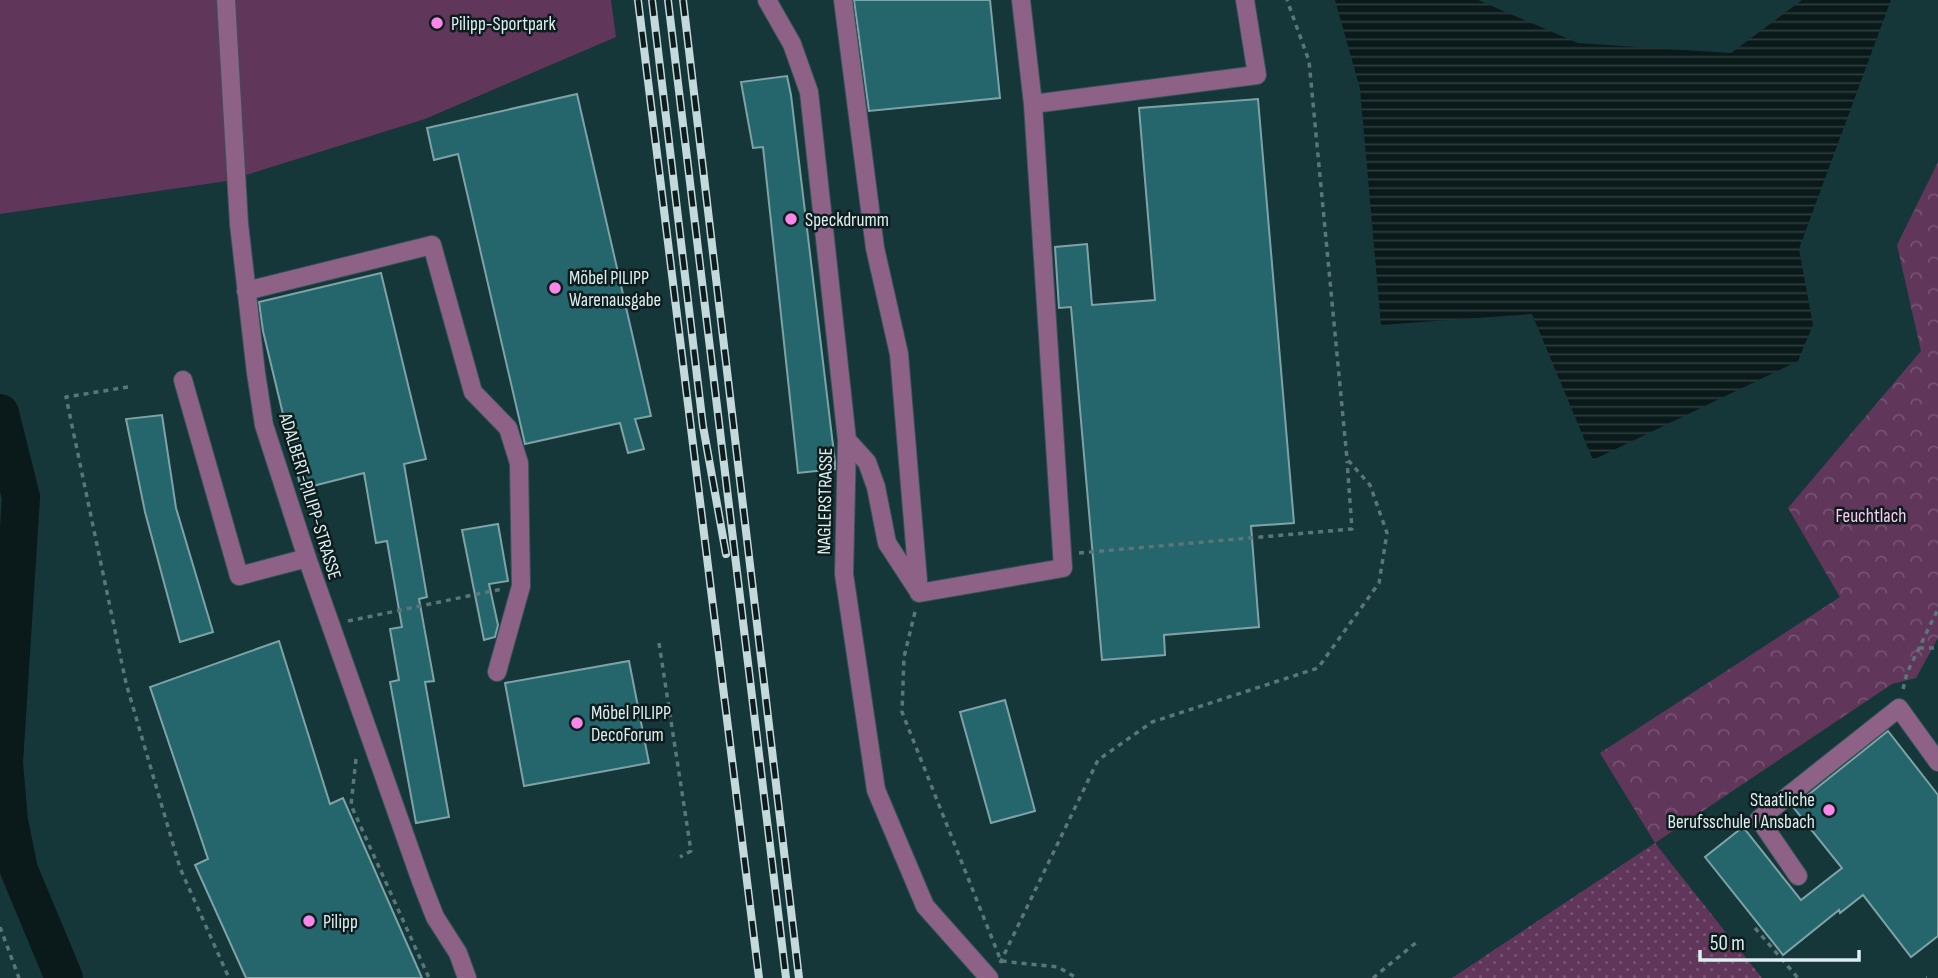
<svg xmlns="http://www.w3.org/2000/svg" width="1938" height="978" font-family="'Sofia Sans Condensed',sans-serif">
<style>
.grass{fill:url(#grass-dots)}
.forest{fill:url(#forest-crowns)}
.garden{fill:#60365a}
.water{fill:url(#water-rules)}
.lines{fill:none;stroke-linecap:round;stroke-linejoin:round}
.river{stroke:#0a1a1b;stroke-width:38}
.building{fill:#25666c;stroke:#7ea3a6;stroke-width:2}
.minor-casing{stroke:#355457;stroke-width:20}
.path{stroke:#5a7679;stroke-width:3.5;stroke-dasharray:5 5;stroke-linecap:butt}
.minor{stroke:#8e6287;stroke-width:18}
.rail-casing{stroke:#c4d9db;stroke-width:8}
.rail{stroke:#0e1c1d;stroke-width:5;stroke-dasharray:16;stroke-linecap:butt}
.poi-dot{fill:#f987e9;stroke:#0e1c1d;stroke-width:2.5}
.labels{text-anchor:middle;stroke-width:5;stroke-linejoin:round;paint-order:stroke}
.poi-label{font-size:19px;fill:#dceff1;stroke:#0e1c1d;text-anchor:start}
.street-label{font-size:19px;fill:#dceff1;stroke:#0e1c1d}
.park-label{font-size:19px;fill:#ffc9f5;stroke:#0e1c1d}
</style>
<defs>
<pattern id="grass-dots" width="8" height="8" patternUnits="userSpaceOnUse" patternTransform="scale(1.75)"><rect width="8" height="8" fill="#60365a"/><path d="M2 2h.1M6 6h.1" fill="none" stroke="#765372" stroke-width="1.8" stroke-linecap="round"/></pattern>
<pattern id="forest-crowns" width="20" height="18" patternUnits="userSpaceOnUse" patternTransform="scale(1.75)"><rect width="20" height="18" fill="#60365a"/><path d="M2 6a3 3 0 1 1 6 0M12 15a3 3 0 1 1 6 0" fill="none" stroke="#765372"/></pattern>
<pattern id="water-rules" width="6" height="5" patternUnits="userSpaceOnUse" patternTransform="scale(1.75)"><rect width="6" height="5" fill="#0a1a1b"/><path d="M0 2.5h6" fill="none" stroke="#2d3c3d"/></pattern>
</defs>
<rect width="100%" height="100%" fill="#15373a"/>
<!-- grass -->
<path class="grass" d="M1655 843 1762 978H1452Z"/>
<!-- forest -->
<path class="forest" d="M1938 162V638L1916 678 1892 684 1655 843 1600 753 1840 597 1788 508 1921 351 1897 245Z"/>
<!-- garden -->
<path class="garden" d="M0 0H611L616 37 425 119 227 181 0 214Z"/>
<!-- water -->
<path class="water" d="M1335 0H1478L1578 43 1731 53 1802 0H1891L1799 249 1813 325 1798 361 1593 460 1532 314 1381 325 1360 89Z"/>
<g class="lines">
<!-- river -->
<path class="river" d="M0 413 21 497 4 763 9 821 19 870 64 978"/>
</g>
<!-- building -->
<path class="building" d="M854 0H990L1000 98 869 111Z
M787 76 791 95 835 462V469L798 473 763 147 753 148 741 82Z
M577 94 651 416 635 419 644 449 628 453 620 423 525 444 458 154 434 160 427 128Z
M1258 99 1294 523 1251 526 1259 627 1164 635 1165 655 1102 660 1071 307 1059 308 1055 247 1087 244 1092 305 1155 300 1139 108Z
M381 273 426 459 404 464 427 597 419 599 434 681 425 682 449 817 416 823 390 682 399 680 390 629 402 627 387 541 376 543 364 473 301 489 263 331 259 302Z
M162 415 176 508 213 632 180 642 145 512 126 419Z
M498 524 508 581 489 584 498 625 495 637 484 640 462 530Z
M279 641 330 804 343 798 422 978H246L195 865 208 859 150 687Z
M629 661 649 763 524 786 505 683Z
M1005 700 1035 811 991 823 960 712Z
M1888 731 1938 795V936L1911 957 1863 895 1840 913 1839 910 1783 955 1705 857 1743 827 1801 900 1842 868 1793 807Z"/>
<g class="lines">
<!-- minor casing -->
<g class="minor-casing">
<path id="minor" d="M226 0 239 224 256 373 264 425 307 558 421 881 435 917 458 953 467 978
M767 0 792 44 809 92 847 440 844 574 876 790 925 906 989 978
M843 0 875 248 899 354 919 593 1063 568 1033 104 1021 0
M1033 104 1257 75 1245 0
M246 291 432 245 473 392 508 428 519 463 521 586 497 672
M183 380 239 576 307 558
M847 440 867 462 876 487 887 543 917 589
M1798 876 1759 819 1899 708 1938 762"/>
</g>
<!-- path -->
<path class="path" d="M128 387 66 397 126 683 180 868 229 978
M1079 553 1352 529 1347 461
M915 612 904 657 902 712 1001 961 1058 967 1077 978
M348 621 502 589
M659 643 691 851 680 857
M1919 648H1938
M1903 689 1907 673 1938 609
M356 759 351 805 429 978
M0 927 19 978
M1755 928 1798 978
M1000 963 1098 760 1152 722 1318 668 1379 583 1387 533 1370 485 1347 459 1309 61 1287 0
M1373 978 1418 941
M1926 978H1927"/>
<!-- minor -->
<use href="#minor" class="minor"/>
<!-- rail casing -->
<g class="rail-casing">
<path id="rail" d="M638 0 759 978
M652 0 703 426 726 554
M668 0 786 978
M683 0 799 978"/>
</g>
<!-- rail -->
<use href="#rail" class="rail"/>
</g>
<!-- markers -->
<g class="poi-dot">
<circle cx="437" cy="23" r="7"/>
<circle cx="791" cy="219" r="7"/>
<circle cx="555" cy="288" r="7"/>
<circle cx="577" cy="723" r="7"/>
<circle cx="1829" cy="810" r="7"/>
<circle cx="309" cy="921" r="7"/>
</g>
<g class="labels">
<!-- poi labels -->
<g class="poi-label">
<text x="451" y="30">Pilipp-Sportpark</text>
<text x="805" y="226">Speckdrumm</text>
<text x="569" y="284">Möbel PILIPP<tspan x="569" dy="22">Warenausgabe</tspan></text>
<text x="591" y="719">Möbel PILIPP<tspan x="591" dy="22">DecoForum</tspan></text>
<text x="1815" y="806" text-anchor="end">Staatliche<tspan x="1815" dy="22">Berufsschule I Ansbach</tspan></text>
<text x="323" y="928">Pilipp</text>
</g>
<!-- street labels -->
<g class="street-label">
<text transform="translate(311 496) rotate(73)" y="7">ADALBERT-PILIPP-STRASSE</text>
<text transform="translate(824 501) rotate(-89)" y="7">NAGLERSTRASSE</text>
</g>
<!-- park labels -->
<g class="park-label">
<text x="1871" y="522">Feuchtlach</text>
</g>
</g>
<!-- scale -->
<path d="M1700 950v10h159v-10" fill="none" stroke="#dceff1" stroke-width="3.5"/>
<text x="1710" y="950" font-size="21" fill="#dceff1" stroke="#0e1c1d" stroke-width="5" paint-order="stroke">50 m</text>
</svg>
